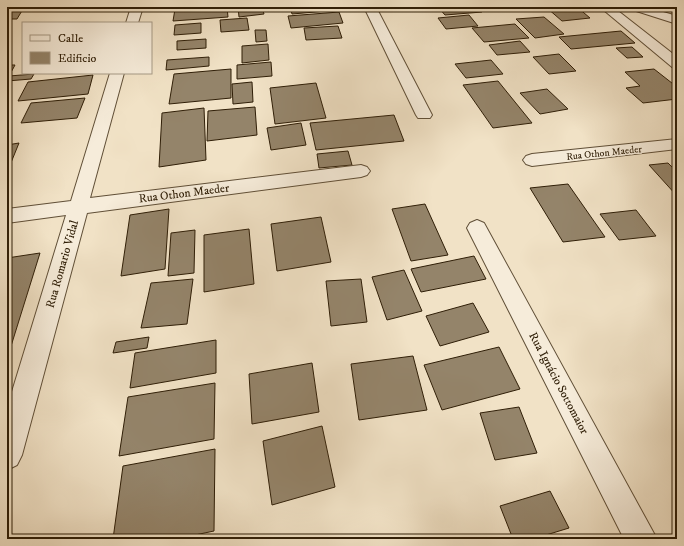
<svg xmlns="http://www.w3.org/2000/svg" width="684" height="546" font-family="'IM FELL DW Pica',serif">
<style>
.building{fill:#94846a;stroke:#2f1e07}
.lines{fill:none;stroke-linecap:round;stroke-linejoin:round}
.minor-casing{stroke:#604f37;stroke-width:2}
.minor{fill:#f6ecda;fill-rule:evenodd}
.labels{text-anchor:middle;stroke-width:3;stroke-linejoin:round;paint-order:stroke}
.far-street-label{font-size:10px;fill:#2f1e07;stroke:#f6ecda}
.street-label{font-size:12px;fill:#2f1e07;stroke:#f6ecda}
</style>
<rect width="100%" height="100%" fill="#f1e2c6"/>
<filter id="stains"><feTurbulence type="fractalNoise" baseFrequency=".005" numOctaves="4"/><feColorMatrix values="0 0 0 0 .2 0 0 0 0 .09 0 0 0 0 .02 0 0 0 .5 -.17"/></filter>
<radialGradient id="worn" r=".72"><stop offset=".6" stop-color="#630" stop-opacity="0"/><stop offset="1" stop-color="#630" stop-opacity=".3"/></radialGradient>
<!-- building -->
<path class="building" d="M206 7H227L228 17 173 21 175 9Z
M238 7H262L264 14 239 17Z
M290 7H349L350 9 292 14Z
M438 7H478L482 12 445 15Z
M577 7 590 18 562 21 547 8Z
M23 9 17 19H7V10Z
M339 12 343 23 291 28 288 16Z
M469 15 478 26 446 29 438 18Z
M544 17 564 34 535 38 516 19Z
M247 18 249 30 221 32 220 20Z
M201 23V33L174 35 175 25Z
M515 24 529 38 484 42 472 28Z
M338 26 342 38 306 40 304 28Z
M255 30H266L267 41 256 42Z
M621 31 635 43 571 49 559 37Z
M206 39V48L177 50V41Z
M520 41 530 52 497 55 489 45Z
M268 44 269 60 242 63V46Z
M632 47 643 57 627 58 616 48Z
M559 54 576 71 549 74 533 57Z
M209 57V66L166 70 167 60Z
M491 60 503 74 466 78 455 64Z
M271 62 272 76 237 79V65Z
M7 65H15L9 76 34 74 31 79 7 81Z
M231 69V98L169 104 174 74Z
M654 69 677 87V99L643 103 626 88 640 86 625 72Z
M93 75 88 94 18 101 28 82Z
M498 81 532 123 493 128 463 85Z
M252 82 253 102 233 104 232 84Z
M316 83 326 118 275 124 270 88Z
M547 89 568 109 540 114 520 93Z
M85 98 77 118 21 123 31 103Z
M255 107 257 135 207 141 208 111Z
M204 108 206 160 159 167 162 113Z
M394 115 404 141 316 150 310 123Z
M301 123 306 145 271 150 267 128Z
M19 143 8 170H7V145Z
M348 151 352 165 319 168 317 154Z
M668 163 677 172V196L649 165Z
M568 184 605 237 563 242 530 188Z
M425 204 448 255 411 261 392 209Z
M169 209 165 269 121 276 130 215Z
M636 210 656 236 619 240 600 214Z
M321 217 331 262 277 271 271 224Z
M249 229 254 284 204 292V235Z
M195 230 194 273 168 276 171 233Z
M40 253 7 359V258Z
M474 256 486 279 421 292 411 269Z
M404 270 422 311 387 320 372 277Z
M193 279 187 324 141 328 151 283Z
M361 279 367 322 331 326 326 281Z
M473 303 489 332 440 346 426 316Z
M149 337 147 348 113 353 116 342Z
M216 340V373L130 388 135 353Z
M499 347 520 389 442 410 424 365Z
M413 356 427 410 359 420 351 364Z
M312 363 319 412 252 424 249 374Z
M215 383 214 439 119 456 128 397Z
M519 407 537 453 495 460 480 413Z
M322 426 335 487 272 505 263 441Z
M215 449 214 531 176 539H113L123 466Z
M550 491 569 528 533 539H513L500 506Z"/>
<g class="lines">
<!-- minor casing -->
<g class="minor-casing">
<path id="minor" d="M131 7H143L138 23H126Z
M364 7H376L432 115 430 118H418L416 115Z
M600 7H613L677 57V68L672 67Z
M628 7H646L677 16V24L630 9Z
M110 73H124L90 198 361 165 367 167 370 171 367 175 361 177 87 213 22 455 17 465 7 470V408L66 215 7 223V209L71 201Z
M677 139V149L532 166 526 164 523 160 526 156 532 154Z
M477 220 484 223 657 539H624L467 228 470 223Z"/>
</g>
<!-- minor -->
<use href="#minor" class="minor"/>
</g>
<g class="labels">
<!-- far-street labels -->
<g class="far-street-label">
<text transform="translate(604 152) rotate(-6)" y="4">Rua Othon Maeder</text>
</g>
<!-- street labels -->
<g class="street-label">
<text transform="translate(184 193) rotate(-7)" y="4">Rua Othon Maeder</text>
<text transform="translate(62 264) rotate(-74)" y="4">Rua Romario Vidal</text>
<text transform="translate(559 383) rotate(62)" y="4">Rua Ignácio Sottomaior</text>
</g>
</g>
<!-- margin -->
<rect width="684" height="546" fill="none" stroke="#f1e2c6" stroke-width="24"/>
<rect x="8" y="8" width="668" height="530" fill="none" stroke="#2f1e07" stroke-width="2"/>
<rect x="12" y="12" width="660" height="522" fill="none" stroke="#2f1e07"/>
<!-- legend -->
<rect x="22" y="22" width="130" height="52" fill="#f6ecda" stroke="#a69a86"/>
<rect x="30" y="35" width="20" height="6" fill="#f6ecda" stroke="#a69a86"/>
<text x="58" y="42" font-size="12" fill="#2f1e07">Calle</text>
<rect x="30" y="52" width="20" height="12" fill="#94846a" stroke="#a69a86"/>
<text x="58" y="62" font-size="12" fill="#2f1e07">Edificio</text>
<rect width="100%" height="100%" filter="url(#stains)"/>
<rect width="100%" height="100%" fill="url(#worn)"/>
</svg>
